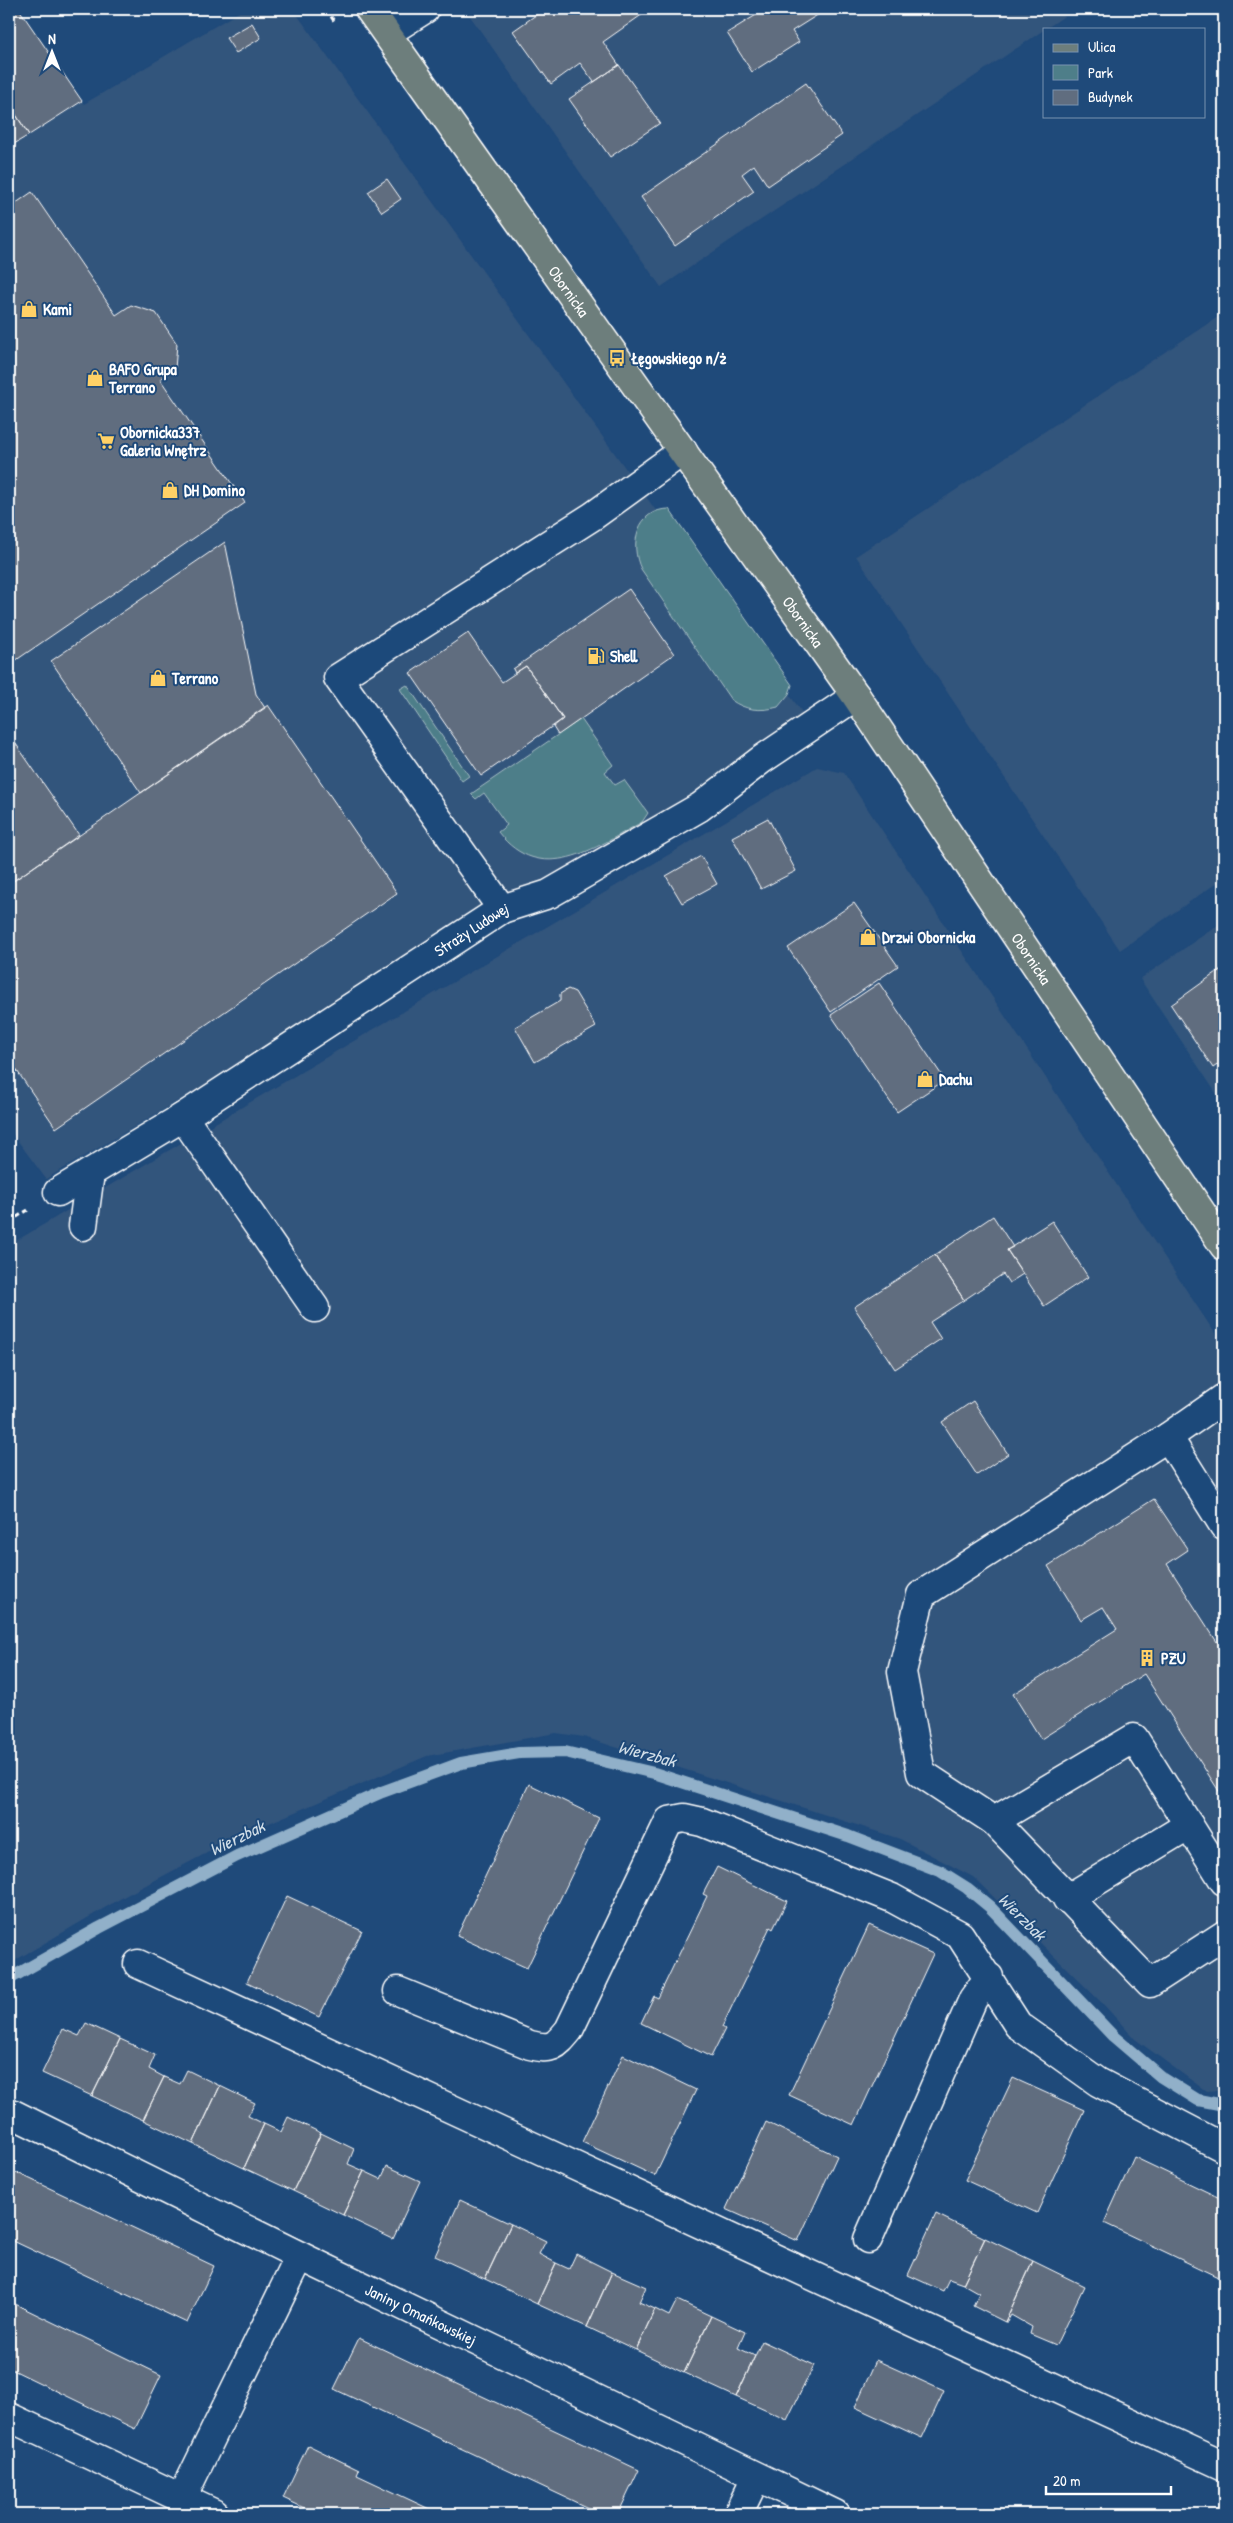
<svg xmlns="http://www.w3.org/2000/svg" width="1233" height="2523" font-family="'Patrick Hand',sans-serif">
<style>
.built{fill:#32547c}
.green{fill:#4e7e89;stroke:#a6bec4}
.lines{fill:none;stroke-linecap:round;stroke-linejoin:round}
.stream{stroke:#91b0c9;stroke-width:12}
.building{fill:#606d7f;stroke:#fff}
.minor-casing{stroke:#fff;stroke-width:31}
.major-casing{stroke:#fff;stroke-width:31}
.path{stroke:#fff;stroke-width:3;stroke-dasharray:5 4;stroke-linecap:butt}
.minor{stroke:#1f4a7a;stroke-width:28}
.major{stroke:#6d7e7c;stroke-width:28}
.labels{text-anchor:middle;stroke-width:4;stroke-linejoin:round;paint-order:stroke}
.street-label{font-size:16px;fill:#fff;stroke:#1f4a7a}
.poi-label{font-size:16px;font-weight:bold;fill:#fff;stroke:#1f4a7a;text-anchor:start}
.water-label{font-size:18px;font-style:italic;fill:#d1dee8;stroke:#1f4a7a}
</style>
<rect width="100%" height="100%" fill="#1f4a7a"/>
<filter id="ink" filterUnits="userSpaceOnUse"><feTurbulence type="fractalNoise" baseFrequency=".02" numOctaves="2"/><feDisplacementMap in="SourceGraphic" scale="10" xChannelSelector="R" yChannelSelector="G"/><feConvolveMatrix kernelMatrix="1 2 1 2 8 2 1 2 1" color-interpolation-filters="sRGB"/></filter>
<g filter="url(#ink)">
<!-- built -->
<path class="built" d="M9 9H19L84 104 244 9H293L812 726 46 1179 9 1129Z
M465 9H1075L661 287Z
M1224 313V878L1120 950 856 556Z
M817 767 844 773 1224 1347V2090L1206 2091 1135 2039 1103 2004 973 1877 900 1839 584 1737 556 1733 427 1756 243 1834 125 1896 9 1964V1245Z
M1224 921V1105L1140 979Z"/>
<!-- green -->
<path class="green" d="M669 509 792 685 789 694 778 707C760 712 745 710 731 700L641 569C629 544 637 509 669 509Z
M407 685 469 776 462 781 400 689Z
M581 719 613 765 605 772 615 785 624 780 648 813 642 822C595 848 541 887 498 832L507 825 484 793 476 799 471 794Z"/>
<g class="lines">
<!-- stream -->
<path class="stream" d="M9 1979 99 1928 237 1856 382 1792 461 1763 519 1753 565 1752 654 1773 848 1836 940 1871 967 1888 990 1907 1113 2036 1161 2077 1198 2100 1224 2105"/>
</g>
<!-- building -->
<path class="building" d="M9 9H19L82 101 29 135 9 104Z
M542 9H650L603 42 619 65 594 82 580 63 551 84 513 31 543 10Z
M766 9H827L792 31 799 42 752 72 727 33Z
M252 23 261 38 236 53 226 38Z
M619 65 660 123 610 157 569 99Z
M806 83 842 135 768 186 754 165 742 174 754 191 675 246 641 197Z
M9 104 29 135 9 147Z
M387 179 401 199 382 212 368 192Z
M32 192 116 315 131 305 156 313 177 344 175 369 160 379 245 503 9 665V208Z
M225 542 256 694 265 708 141 793 51 661Z
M629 589 674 654 558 735 553 727 563 719 526 666 515 673 513 669Z
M468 633 502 682 526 666 563 719 481 776 410 673Z
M268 705 397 893 56 1128 9 1059V884Z
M9 734 79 835 9 884Z
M768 818 796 871 761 889 732 837Z
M701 856 717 884 682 903 666 876Z
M854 903 898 966 831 1012 788 948Z
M1224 967V1060L1213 1068 1171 1005Z
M879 983 945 1080 897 1112 831 1015Z
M568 989 575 992 596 1027 535 1062 515 1027 560 1001V994Z
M993 1216 1013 1247 1007 1250 1023 1274 1009 1283 1003 1274 964 1300 935 1255Z
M1052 1221 1088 1277 1044 1306 1007 1250Z
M935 1255 964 1300 930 1322 941 1339 895 1369 854 1307Z
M973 1401 1008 1454 977 1475 942 1422Z
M1154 1499 1188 1550 1167 1564 1217 1642H1224V1799L1144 1674 1041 1739 1013 1694 1117 1629 1103 1607 1081 1620 1048 1566Z
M529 1784 599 1818 527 1968 457 1936Z
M717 1867 787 1901 773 1929 770 1927 722 2027 725 2029 711 2057 641 2023 654 1996 658 1998 707 1896 703 1894Z
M287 1896 362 1931 319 2017 247 1982Z
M869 1925 933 1954 854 2125 789 2095Z
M86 2023 120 2039 92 2096 42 2073 63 2029 79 2036Z
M120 2039 155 2055 149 2069 164 2077 143 2120 92 2096Z
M623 2055 696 2090 655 2176 582 2142Z
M187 2070 220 2086 193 2144 143 2120 164 2077 180 2084Z
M1013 2078 1084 2110 1037 2213 965 2180Z
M220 2086 255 2103 248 2116 264 2124 244 2168 193 2144Z
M288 2117 321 2133 293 2191 244 2168 264 2124 281 2132Z
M766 2122 837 2156 798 2241 726 2209Z
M321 2133 354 2149 348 2164 364 2171 343 2215 293 2191Z
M1134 2157 1224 2200V2270L1220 2278 1104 2223Z
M387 2166 420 2181 393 2239 343 2215 364 2171 381 2179Z
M9 2169 214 2266 187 2323 9 2239Z
M460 2200 511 2224 485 2279 435 2256Z
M936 2214 985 2238 963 2284 949 2279 943 2291 908 2275Z
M511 2224 546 2241 539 2254 556 2263 537 2304 485 2279Z
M985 2238 1033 2261 1005 2322 973 2306 979 2293 963 2284Z
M576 2254 612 2272 587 2327 537 2304 556 2263 569 2269Z
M1033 2261 1084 2286 1056 2345 1030 2334 1032 2327 1011 2315 1007 2322H1005Z
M612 2272 646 2287 639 2302 655 2309 636 2350 587 2327Z
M677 2300 711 2316 684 2373 636 2350 655 2309 669 2316Z
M9 2301 161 2375 135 2429 9 2368Z
M711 2316 745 2332 738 2348 755 2356 736 2397 684 2373Z
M359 2338 639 2470 618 2514H601L334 2389Z
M762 2341 814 2365 787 2420 736 2397Z
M876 2360 944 2391 922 2438 855 2407Z
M1224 2404V2439H1221Z
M308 2445 359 2470 357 2475 440 2514H317L283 2498Z"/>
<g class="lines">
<!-- minor casing -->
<g class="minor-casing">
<g id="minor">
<path d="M387 33 425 9"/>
<path d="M502 909 338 678 593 516 683 451"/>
<path d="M183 1117 315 1308"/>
<path id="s1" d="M58 1192 183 1117 502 909 549 894 700 807 761 760 856 696"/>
<path d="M83 1226 90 1173"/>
<path d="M1224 1398 1168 1437 1224 1526"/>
<path d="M1168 1437 921 1595 902 1672 921 1773 994 1821 1150 1983 1224 1935"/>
<path d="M994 1821 1134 1738 1224 1881"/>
<path d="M1067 1899 1189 1825"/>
<path d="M138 1964 1224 2466"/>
<path d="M398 1991 530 2045C552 2050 555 2047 569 2030L669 1821 684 1818 702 1822 892 1898 960 1935 1018 2025 1098 2082 1224 2148"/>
<path id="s2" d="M9 2112 300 2256 835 2514"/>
<path d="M868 2239 973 1999 989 1977"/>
<path d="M9 2417 215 2514"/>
<path d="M182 2498 300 2256"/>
<path d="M738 2514 756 2477"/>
</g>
</g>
<!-- major casing -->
<g class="major-casing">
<g id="major">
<path id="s3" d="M369 9 856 696 1224 1246"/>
</g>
</g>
<!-- path -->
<path class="path" d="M326 9 334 21
M9 1222 28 1210"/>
<!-- minor -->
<use href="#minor" class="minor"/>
<!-- major -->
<use href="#major" class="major"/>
</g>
</g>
<!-- icons -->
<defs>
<g id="shop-bare" transform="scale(1.35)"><path d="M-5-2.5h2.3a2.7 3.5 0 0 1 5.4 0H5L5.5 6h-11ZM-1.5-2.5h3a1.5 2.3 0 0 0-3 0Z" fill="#ffd166" stroke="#1f4a7a" stroke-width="2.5" paint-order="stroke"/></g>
<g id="bus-bare" transform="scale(1.35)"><path d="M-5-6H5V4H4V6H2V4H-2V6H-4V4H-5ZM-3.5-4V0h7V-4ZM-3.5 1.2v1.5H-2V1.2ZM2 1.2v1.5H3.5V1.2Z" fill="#ffd166" stroke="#1f4a7a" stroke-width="2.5" paint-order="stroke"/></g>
<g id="supermarket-bare" transform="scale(1.35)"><path d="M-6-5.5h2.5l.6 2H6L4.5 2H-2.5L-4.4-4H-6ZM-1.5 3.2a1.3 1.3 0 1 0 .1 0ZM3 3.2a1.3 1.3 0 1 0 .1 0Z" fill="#ffd166" stroke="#1f4a7a" stroke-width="2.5" paint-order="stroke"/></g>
<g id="fuel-bare" transform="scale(1.35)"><path d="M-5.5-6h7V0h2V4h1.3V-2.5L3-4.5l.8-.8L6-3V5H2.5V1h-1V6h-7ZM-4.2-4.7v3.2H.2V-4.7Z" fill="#ffd166" stroke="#1f4a7a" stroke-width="2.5" paint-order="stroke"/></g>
<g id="building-bare" transform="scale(1.35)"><path d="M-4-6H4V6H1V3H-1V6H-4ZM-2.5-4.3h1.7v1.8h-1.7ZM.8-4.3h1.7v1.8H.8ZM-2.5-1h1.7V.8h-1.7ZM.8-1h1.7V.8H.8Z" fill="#ffd166" stroke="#1f4a7a" stroke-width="2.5" paint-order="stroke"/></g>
</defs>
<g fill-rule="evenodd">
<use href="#shop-bare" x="29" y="309"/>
<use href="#bus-bare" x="617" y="358"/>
<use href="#shop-bare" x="95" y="378"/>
<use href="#supermarket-bare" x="106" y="441"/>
<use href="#shop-bare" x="170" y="490"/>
<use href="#fuel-bare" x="596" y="656"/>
<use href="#shop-bare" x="158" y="678"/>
<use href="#shop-bare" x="868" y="937"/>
<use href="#shop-bare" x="925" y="1079"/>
<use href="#building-bare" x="1147" y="1658"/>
</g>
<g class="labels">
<!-- street labels -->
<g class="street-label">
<text dy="6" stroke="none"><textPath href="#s3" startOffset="346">Obornicka</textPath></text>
<text dy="6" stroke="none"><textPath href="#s3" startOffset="751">Obornicka</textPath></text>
<text dy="6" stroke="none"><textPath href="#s1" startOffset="490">Straży Ludowej</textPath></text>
<text dy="6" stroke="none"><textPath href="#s3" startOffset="1158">Obornicka</textPath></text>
<text dy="6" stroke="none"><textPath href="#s2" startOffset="459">Janiny Omańkowskiej</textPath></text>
</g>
<!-- poi labels -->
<g class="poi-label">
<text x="43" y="315">Kami</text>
<text x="631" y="364">Łęgowskiego n/ż</text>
<text x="109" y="375">BAFO Grupa<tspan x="109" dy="18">Terrano</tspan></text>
<text x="120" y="438">Obornicka337<tspan x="120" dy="18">Galeria Wnętrz</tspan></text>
<text x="184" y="496">DH Domino</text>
<text x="610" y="662">Shell</text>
<text x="172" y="684">Terrano</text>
<text x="882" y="943">Drzwi Obornicka</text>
<text x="939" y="1085">Dachu</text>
<text x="1161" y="1664">PZU</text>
</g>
<!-- water labels -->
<g class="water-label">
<text transform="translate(647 1754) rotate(15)" y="6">Wierzbak</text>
<text transform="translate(237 1838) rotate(-26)" y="6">Wierzbak</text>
<text transform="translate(1022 1917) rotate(45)" y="6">Wierzbak</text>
</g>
</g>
<!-- margin -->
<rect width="1233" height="2523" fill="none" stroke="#1f4a7a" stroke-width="30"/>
<rect x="15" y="15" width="1203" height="2493" fill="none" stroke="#fff" stroke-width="2" filter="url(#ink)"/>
<!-- legend -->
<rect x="1043" y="28" width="162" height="90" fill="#1f4a7a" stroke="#7992af"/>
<rect x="1053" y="44" width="25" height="8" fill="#6d7e7c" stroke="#7992af"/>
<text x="1088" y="52" font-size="15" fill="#ffffff">Ulica</text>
<rect x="1053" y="65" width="25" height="15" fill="#4e7e89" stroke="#7992af"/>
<text x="1088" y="78" font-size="15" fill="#ffffff">Park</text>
<rect x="1053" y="90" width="25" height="15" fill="#606d7f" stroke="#7992af"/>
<text x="1088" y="102" font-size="15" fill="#ffffff">Budynek</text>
<!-- north arrow -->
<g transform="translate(52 52)" stroke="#1f4a7a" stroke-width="4" paint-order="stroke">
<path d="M0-4L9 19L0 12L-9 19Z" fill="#ffffff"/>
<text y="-8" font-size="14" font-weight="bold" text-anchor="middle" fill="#ffffff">N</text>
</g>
<!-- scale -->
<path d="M1046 2486v8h125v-8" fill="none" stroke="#ffffff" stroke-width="2.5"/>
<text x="1053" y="2486" font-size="15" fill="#ffffff" stroke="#1f4a7a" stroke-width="4" paint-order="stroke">20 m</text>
</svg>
